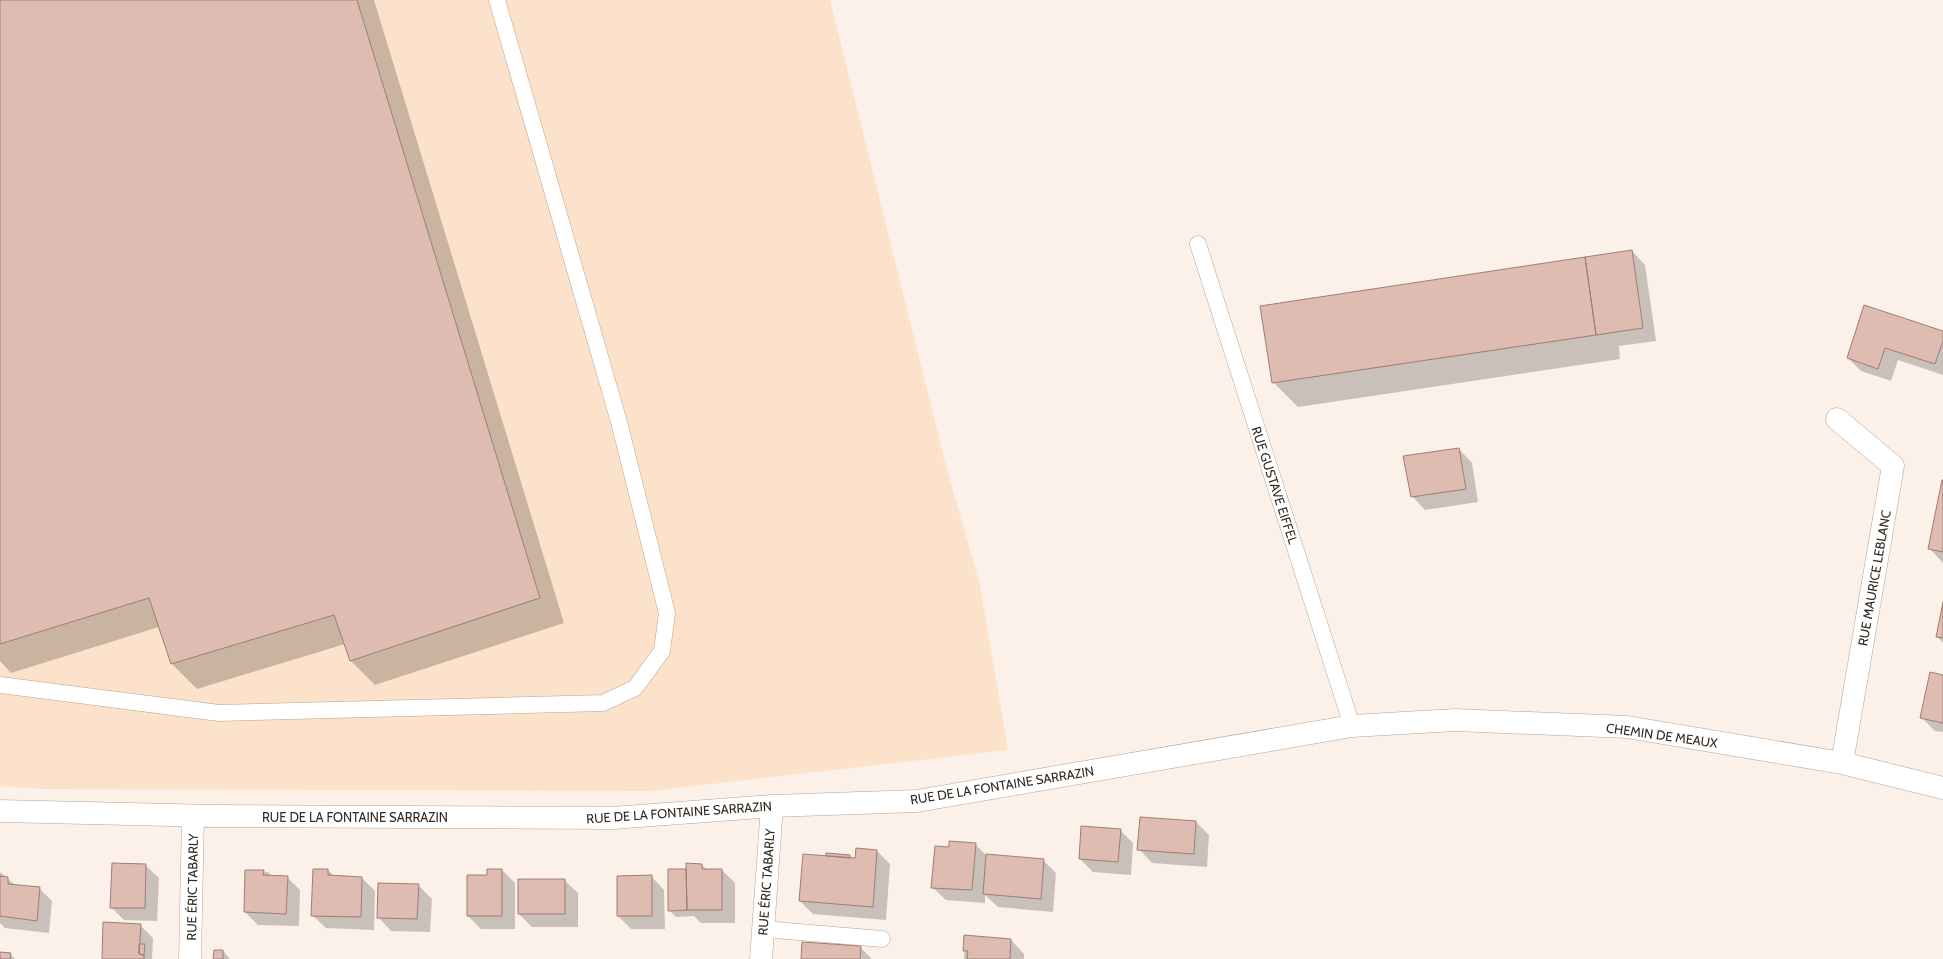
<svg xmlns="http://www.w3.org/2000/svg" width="1943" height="959" font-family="Cabin,sans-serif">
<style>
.built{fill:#fce2cb}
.shadow{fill:#0003}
.building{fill:#dfbcb2;stroke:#9e7d74}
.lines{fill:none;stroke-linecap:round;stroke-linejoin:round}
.lane-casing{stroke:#baa18b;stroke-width:17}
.street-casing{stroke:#baa18b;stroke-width:23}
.lane{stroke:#fff;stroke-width:16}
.street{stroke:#fff;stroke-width:22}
.labels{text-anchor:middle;stroke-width:3.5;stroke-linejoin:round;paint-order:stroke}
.street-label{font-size:13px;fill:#352b22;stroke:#fff}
</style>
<rect width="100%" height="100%" fill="#fcf1e8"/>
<!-- built -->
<path class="built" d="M0 0H830L946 466 980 585 1008 750 651 791 40 789 0 786Z"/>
<!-- shadow -->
<path class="shadow" d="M0 0H374L564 623 375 685 350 660 345 644 197 689 172 664 159 627 11 673 0 661Z
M1632 251 1645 265 1656 341 1619 346 1620 359 1298 407 1273 382Z
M1865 307 1943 332V375L1898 360 1891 381 1861 371 1848 358Z
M1459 449 1472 463 1478 502 1425 510 1412 496Z
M1943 482V563L1929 548Z
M1943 607V643L1937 636Z
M1943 676V732L1935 731 1921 717Z
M1196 822 1209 835 1207 867 1152 863 1139 849Z
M1120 830 1133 843 1131 875 1093 872 1080 859Z
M975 844 986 855 1043 860 1056 873 1053 912 998 907 985 895V903L946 900 932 887Z
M877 851 890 864 886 920 813 914 800 901 829 857 849 856 853 859Z
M145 865 159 878 157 921 124 920 111 907Z
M702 865 707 870H722L735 883V923H701L694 916 676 917 669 910V870H687Z
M328 870 334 876 362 878 375 891 374 930 326 928 312 915Z
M502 870 515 883V929H481L468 916 488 876Z
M246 871 268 872 273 877H287L300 890 299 926 258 925 245 912Z
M0 872 16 886 39 888 52 901 49 933 5 928 0 923Z
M651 876 664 890 665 929H631L618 916Z
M564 880 578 893V927H532L519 914Z
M418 885 432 899 430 932 391 931 378 917Z
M140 925 153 938 152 959H103Z
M965 937 1011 940 1024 954V959H964Z
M860 947 872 959H802Z
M215 951H223L230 959H214Z
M0 953 10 954 15 959H0Z"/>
<!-- building -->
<path class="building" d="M0 0H357L540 598 350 661 334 615 171 664 149 598 0 644Z
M1632 250 1643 328 1596 335 1585 257Z
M1585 257 1596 335 1272 383 1260 306Z
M1864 305 1943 331V341L1935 364 1885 348 1878 369 1847 358Z
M1459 448 1466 489 1411 497 1403 456Z
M1942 480H1943V552L1928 549Z
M1943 602V638L1936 637Z
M1930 672 1943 675V723L1920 718Z
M1140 817 1196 821 1194 854 1137 850Z
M1081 826 1121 829 1118 862 1079 859Z
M949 841 976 843 972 890 931 888 935 846 949 847Z
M856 848 877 850 873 907 799 901 803 854 855 858Z
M826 853 850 855V858L826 856Z
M986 854 1044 859 1041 899 983 894Z
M112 863 146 864 145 908H110Z
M686 863 702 864V869H722V910H687Z
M313 869H328V875L362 877 361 917 311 916Z
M487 869H502V916H467V875H487Z
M668 869H686L687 910 668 911Z
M245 870H264L263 875 288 876 286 914 244 912Z
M652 875V916H617V876Z
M0 876 8 877V884L40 887 37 921 0 916Z
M518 879H565V914H518Z
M378 883 419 884 417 919 377 918Z
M103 922 141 924 139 954 144 955V959H102Z
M964 935 1011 939 1010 959H967L968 951H963Z
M802 942 861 946 860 959H801Z
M139 944H145L144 955 139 954Z
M214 950H223V959H213Z
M0 952 11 953 10 959H0Z"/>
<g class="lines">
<!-- lane casing -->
<g class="lane-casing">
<path id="lane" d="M1198 244 1352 726
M0 685 219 713 603 703 635 688 662 651 667 613 619 422 497 0
M763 929 882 939"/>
</g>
<!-- street casing -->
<g class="street-casing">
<path id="street" d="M1837 419 1893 466 1842 763
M0 811 215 816 613 818 772 806 917 801 1352 726 1455 720 1627 727 1842 763 1943 788
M190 959 193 816
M761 959 772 806"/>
</g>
<!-- lane -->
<use href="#lane" class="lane"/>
<!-- street -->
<use href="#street" class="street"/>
</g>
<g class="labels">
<!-- street labels -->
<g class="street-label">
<text transform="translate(1275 485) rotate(72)" y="5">RUE GUSTAVE EIFFEL</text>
<text transform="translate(1874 578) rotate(-80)" y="5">RUE MAURICE LEBLANC</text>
<text transform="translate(1662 735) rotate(8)" y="5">CHEMIN DE MEAUX</text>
<text transform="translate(1002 785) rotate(-9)" y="5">RUE DE LA FONTAINE SARRAZIN</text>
<text transform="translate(679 812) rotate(-4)" y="5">RUE DE LA FONTAINE SARRAZIN</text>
<text x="355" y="822">RUE DE LA FONTAINE SARRAZIN</text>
<text transform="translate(766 882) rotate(-86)" y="5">RUE ÉRIC TABARLY</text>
<text transform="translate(192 887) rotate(-89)" y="5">RUE ÉRIC TABARLY</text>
</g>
</g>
</svg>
